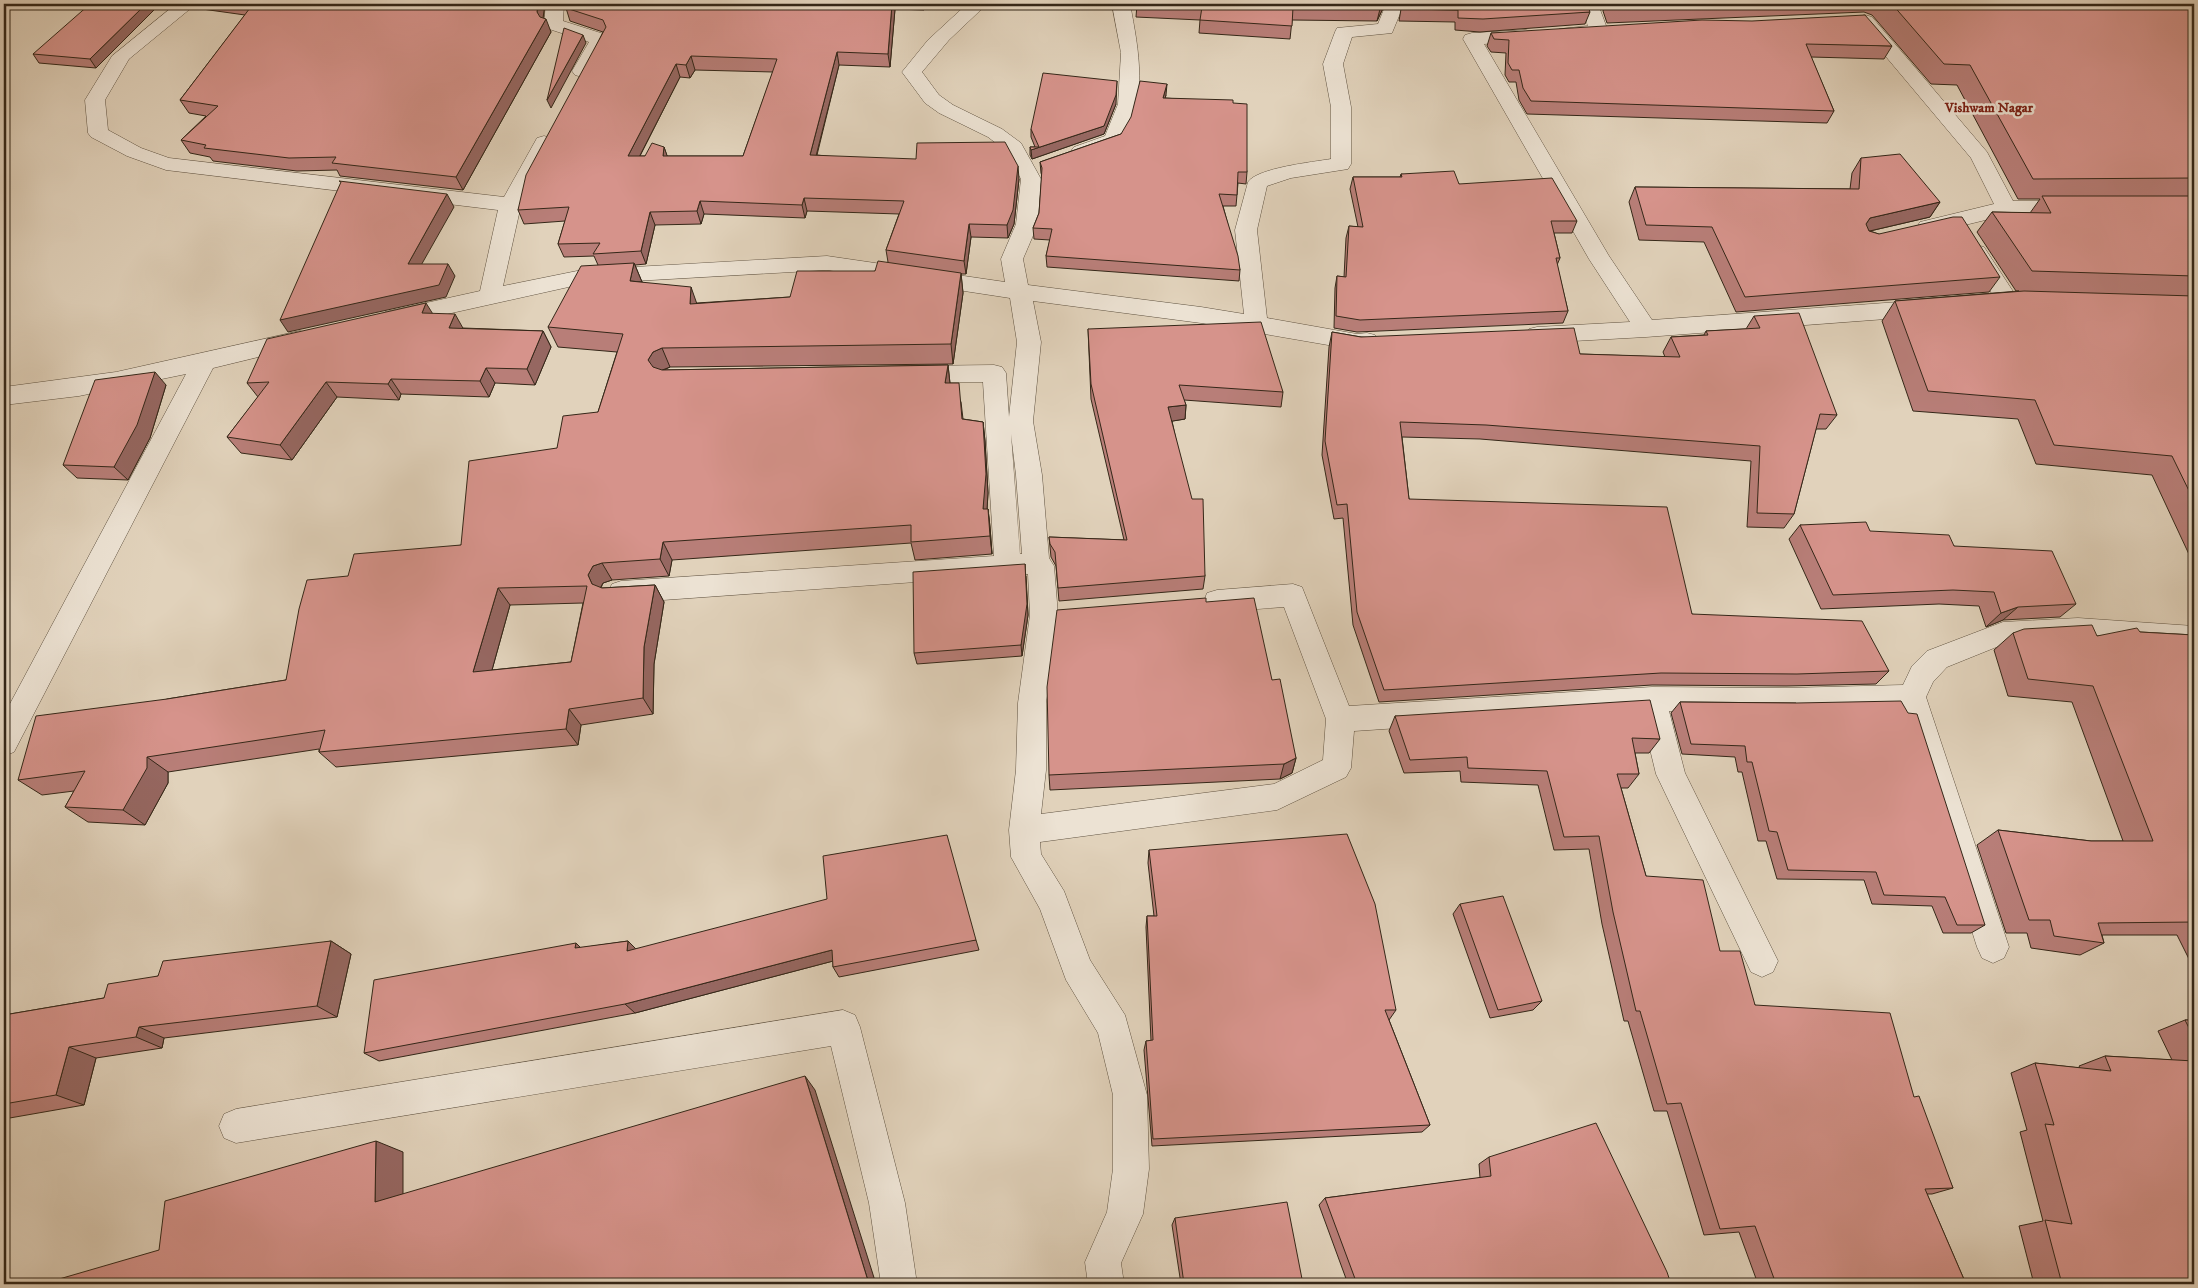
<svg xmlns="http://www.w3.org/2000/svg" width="2198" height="1288" font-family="'IM FELL DW Pica',serif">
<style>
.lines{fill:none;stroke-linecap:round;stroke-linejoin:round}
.minor-casing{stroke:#5f5241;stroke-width:1}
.minor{fill:#ece2d3;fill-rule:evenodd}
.wall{fill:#b87e78;stroke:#342718;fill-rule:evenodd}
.shaded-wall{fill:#966761;stroke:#342718}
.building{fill:#d6938b;stroke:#342718;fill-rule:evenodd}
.labels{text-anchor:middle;stroke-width:5;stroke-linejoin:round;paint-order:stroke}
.far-neighbourhood-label{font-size:14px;font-weight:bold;fill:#7a1f14;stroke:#ece2d3}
</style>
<rect width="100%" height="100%" fill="#e1d2bb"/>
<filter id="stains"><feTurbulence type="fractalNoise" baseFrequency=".004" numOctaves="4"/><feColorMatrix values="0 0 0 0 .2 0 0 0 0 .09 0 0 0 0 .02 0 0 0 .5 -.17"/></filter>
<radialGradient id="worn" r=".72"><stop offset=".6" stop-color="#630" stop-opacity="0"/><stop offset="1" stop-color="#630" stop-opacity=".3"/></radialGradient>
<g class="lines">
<!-- minor casing -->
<g class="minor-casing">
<path id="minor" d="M176 4H196L129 59 105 100 108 130 141 148 169 158 504 197 537 138 544 136 551 138 554 142 521 205 503 286 582 270 827 256 1005 282 1001 259 1016 224 1021 179 1006 151 988 137 939 113 925 103 902 72 928 40 967 4H987L949 40 922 72 939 95 953 105 1002 129 1021 143 1041 179 1038 224 1023 259 1028 285 1201 307 1244 314 1235 230 1248 182C1257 168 1313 162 1331 159V107L1323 64 1335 32 1337 28 1378 24 1386 4H1404L1392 33 1352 37 1343 64 1351 107V164L1348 169 1291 178 1267 186 1257 230 1267 318 1357 334 1367 333 1375 335 1379 341 1375 347 1357 350 1201 323 1033 301 1041 342 1033 421 1042 475 1049 558 1054 566 1058 615 1046 703V770L1041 814 1274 784 1323 760 1326 719 1284 607 1217 612 1207 609 1204 601 1207 593 1217 590 1293 584 1302 587 1349 706 1652 687 1786 688 1903 685 1912 666 1927 651 2003 622 2078 618 2194 626V648L2078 640 2004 644 1947 667 1933 682 1926 697 2009 947 2004 958 1993 963 1982 958 1977 947 1902 709 1786 712 1669 711 1685 773 1778 961 1773 972 1762 977 1751 972 1656 774 1641 712 1354 731 1351 768 1346 777 1277 810 1040 842 1041 854 1064 891 1090 960 1125 1015 1147 1095 1149 1169 1143 1214 1121 1263 1124 1284H1088L1085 1262 1107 1212 1113 1169V1095L1098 1033 1066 980 1040 909 1011 857 1009 830 1016 770 1018 703 1030 615 1028 574 621 603 612 600 608 592 612 584 621 581 994 556 983 382H913L905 380 901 374 905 368 913 366 994 365 1002 367 1006 373 1009 417 1017 342 1010 298 827 270 582 284 393 326 385 324 382 318 385 312 480 291 498 210 166 170 127 156 91 137 88 133 85 100 112 56ZM1011 434 1016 475 1022 554H1020Z
M546 4H564L563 21 607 35 609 39 589 75 582 77 575 75 572 71 589 42 546 28 544 24Z
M1112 4H1130C1139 51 1149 102 1120 144L1081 157 1074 155 1071 151 1074 147 1105 136 1118 104 1121 53Z
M1580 4H1598L1608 31 1606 35 1566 39 1559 37 1557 33 1559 29 1588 26Z
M1865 15 1872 17 1987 152 2013 201H2070L2077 203 2081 208 2077 213 2070 215H2006L1928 234 1920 232 1917 227 1920 222 1994 204 1971 158 1856 21 1858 17Z
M1526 30 1533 32 1535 36 1533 40 1484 44 1609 256 1652 320 1926 300 1934 302 1937 308 1934 314 1926 316 1646 337 1537 343 1529 341 1525 335 1529 329 1537 327 1630 322 1589 259 1463 39 1465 35 1472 33Z
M1976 245 1984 247 2016 296 2019 301 2016 306 2008 309 2000 306 1965 252 1968 247Z
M300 331 308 333 312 339 308 345 213 368 14 752 4 756V715L186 374 79 396 4 405V387L116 372Z
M843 1010 855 1015 860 1027 905 1203 917 1284H881L869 1203 831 1046 236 1143 224 1138 219 1126 224 1114 236 1109Z"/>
</g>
<!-- minor -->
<use href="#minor" class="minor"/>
</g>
<!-- wall -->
<path class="wall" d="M160 4 96 68 39 63 33 54Z
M192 4H545L543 18 551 32 463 190 340 176 337 170 297 171 213 161 210 157 190 153 181 140 206 116 189 113 180 100 245 15 195 8Z
M565 4H927L924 10 895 9 890 67 839 65 817 155 1019 179 1014 224 1008 238 971 237 966 274H961L963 293 953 364 670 367 664 370 948 365 950 383 961 402 963 419 983 422 985 441 988 493 987 509H988L990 527 992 554 915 560 911 543 672 560 669 576 612 580 603 583 601 588H602L655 585 664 602 654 664 653 714 581 725 578 745 336 767 319 752V749L168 772V783L145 825 88 822 65 807 74 791 42 795 18 780 167 699 286 680 348 576 461 545 557 448 598 412 617 352 558 347 548 327 598 265 594 256 564 257 558 244 565 221 524 224 518 210 603 32 570 21 566 8V5V6ZM695 70 773 72 743 156H667L664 147 645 156H640L680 77 690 78ZM807 211 899 214 886 250 888 262 875 271 790 297 697 303 642 282 635 265 646 264 655 225 701 224 704 214 805 218ZM583 603 571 662 492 670 510 605Z
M1137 4H1385L1377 21 1292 20 1290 39 1199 33 1200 20 1136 17Z
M1605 4H2194V565L2152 475 2036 464 2018 419 1913 411 1882 321 1895 301 2019 291H2016L1977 232 1992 212 2030 213 2040 199H2018L1957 85 1931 84 1872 15 1864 12 1607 23 1603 11Z
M1401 9 1590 12 1585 24 1480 32 1455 30V22L1399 21Z
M1491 33 1892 46 1884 59 1811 57 1834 111 1827 123 1527 114 1519 100 1516 82H1509L1505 75 1506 53 1491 52 1487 46Z
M1166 95 1165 98 1233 103 1247 172 1246 184 1238 183 1236 206H1223L1240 270 1239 281 1047 267 1046 256 1050 240 1034 239 1033 228 1039 213 1042 176 1041 173 1040 162 1121 134Z
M1116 104 1104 134 1032 159 1030 155V147H1035L1031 137V129Z
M1861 158 1940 202 1930 217 1870 231 2000 277 1989 292 1736 312 1704 242 1639 240 1629 202 1635 187 1850 189 1852 173Z
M1401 174 1459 184 1577 221 1572 233H1554L1560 258 1557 265 1568 311 1563 323 1357 332 1334 328 1335 288 1337 276 1344 277 1346 238 1349 226 1358 227 1350 189 1353 177H1400Z
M432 314 463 328 543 331 551 347 535 385 495 383 489 397 401 394 399 400 337 397 292 460 241 453 227 437 258 397 247 383Z
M1754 316 1837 415 1826 429H1816L1794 514 1784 528 1747 527 1751 461 1480 439 1402 437 1409 499 1692 614 1889 671 1876 684 1786 686 1652 685 1379 702 1353 625 1343 518 1334 519 1322 455 1329 347 1332 332 1361 337 1580 354 1665 357 1663 352 1671 337 1704 335 1706 331 1746 329Z
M1088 329 1283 392 1281 407 1184 400 1186 405 1185 419 1172 421 1205 576 1203 589 1059 601 1056 566 1051 557 1049 537 1124 540 1091 399Z
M166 385 150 438 128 480 77 478 63 465Z
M1800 525 1954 546 2076 604 2060 617 2003 620 1986 627 1979 606 1939 604 1821 609 1789 539Z
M1026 576 1028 615 1022 656 917 664 914 653Z
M1206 602 1272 680 1296 758 1292 773 1280 779 1050 790 1049 775Z
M2140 632 2194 635V969L2177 935H2102L2104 943 2080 955 2031 948 2027 933H2006L1977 845 1998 830 2091 841H2123L2072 702 2008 696 1994 650 2013 633 2097 636Z
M1680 702 1796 703 1985 925 1971 933H1943L1932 906 1872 904 1864 880 1777 879 1766 841H1758L1742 772H1738L1735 757 1682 754 1671 713Z
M1395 716 1660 739 1649 753H1635L1639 774 1628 788H1621L1646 876 1720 951 1755 1005 1914 1097 1953 1188 1932 1194H1927L1966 1284H1758L1739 1232 1704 1235 1667 1111H1654L1628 1021H1624L1602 924 1589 849 1554 850 1538 785 1461 782 1460 771 1404 773 1389 731Z
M1149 850 1396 1010 1389 1020 1430 1125 1422 1132 1152 1146 1144 1050 1146 1041H1151L1146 927 1147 916H1154L1148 863Z
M1460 904 1542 1001 1533 1010 1490 1018 1453 914Z
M976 940 979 950 839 977 833 967V961L635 1013 379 1061 364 1053 580 948 628 941 635 949Z
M331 941 351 954 337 1017 164 1038 162 1048 96 1058 84 1105 4 1119V1015L104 998 158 976Z
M2185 1020H2194V1284H2034L2019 1226 2043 1221 2020 1132 2027 1130 2011 1073 2035 1063 2080 1068 2079 1066 2105 1056 2172 1060 2158 1031Z
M1489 1157 1671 1284H1348L1319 1205 1325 1198 1480 1178 1479 1164Z
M1175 1218 1303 1284H1181L1172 1225Z"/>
<!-- shaded-wall -->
<path class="shaded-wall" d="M146 4H160L96 68 90 59Z
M538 4H545L542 25 537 12Z
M892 4H894L895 9 890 67 888 54Z
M924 4H927L924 10Z
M1382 4H1385L1377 21 1380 9Z
M546 19 551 32 463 190 456 177Z
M583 35 586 43 551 108 547 100Z
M837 52 839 65 813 168 810 155Z
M691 56 695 70 690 78 686 65Z
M676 64 680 77 633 169 628 156Z
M1117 81 1116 104 1104 134 1032 159 1031 150 1104 126Z
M1167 84 1166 95 1162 110 1163 98Z
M664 147 669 161 663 156Z
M1018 166 1019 179 1014 224 1008 238 1007 225Z
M447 194 454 207 415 276 408 264Z
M804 198 807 211 805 218 802 205Z
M700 201 704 214 701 224 697 211Z
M1940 202 1930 217 1861 233 1856 239 1870 218Z
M650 212 655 225 646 264 641 251Z
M969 224 971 237 966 274 964 261Z
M634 263 642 282 630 281Z
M448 264 455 276 446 297 288 332 280 320Z
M961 273 963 293 953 364 951 344Z
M691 287 698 307 690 304Z
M426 303 436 319 422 313Z
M455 314 464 330 449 328Z
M543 331 551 347 535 385 527 369Z
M662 348 670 367 660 371 656 379 648 360 653 352Z
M948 365 950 384 945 383Z
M486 368 495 383 489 397 480 381Z
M155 372 166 385 150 438 128 480 114 467Z
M391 379 401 394 399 400 388 384Z
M326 382 337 397 292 460 280 445Z
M1186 405 1185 419 1167 422 1168 407Z
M983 422 985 441 988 493 986 527 983 509Z
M988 509 990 527 992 554 990 536Z
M663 542 672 560 669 576 660 559Z
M602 563 612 580 603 583 598 592 592 584 588 575 593 566Z
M1025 564 1028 615 1022 656 1021 645Z
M655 585 664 602 654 664 653 714 643 698 644 647Z
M498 588 510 605 487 688 473 672Z
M2018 607 2003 620 1986 627 2001 613Z
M569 709 581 725 578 745 566 729Z
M147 757 168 772V783L145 825 123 810Z
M1296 758 1292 773 1280 779 1284 764Z
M331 941 351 954 337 1017 317 1006Z
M628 941 637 950 627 951Z
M576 943 586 953 575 948Z
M832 950 837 960 635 1013 625 1004Z
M139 1027 164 1038 162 1048 136 1037Z
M69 1047 96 1058 84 1105 56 1095Z
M805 1076 815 1090 876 1284H869Z
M376 1141 403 1152V1211L375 1202Z"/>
<!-- building -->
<path class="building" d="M90 4H146L90 59 33 54Z
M253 4H538L537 12 540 17 546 19 456 177 332 163 336 157 289 158 204 148 206 145 181 140 218 106 180 100Z
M567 4H892L888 54 837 52 810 155 916 159 917 143 1005 142 1018 166 1013 210 1007 225 969 224 964 261 886 250 904 201 804 198 802 205 700 201 697 211 650 212 641 251 593 254 600 243 558 244 569 207 518 210 526 175 606 27 603 20 566 8ZM691 56 777 59 743 156H663L664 147 652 143 645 156H628L676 64 686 65Z
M1137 4H1382L1380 9 1293 7 1292 26 1200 20 1202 7 1137 5Z
M1403 4H1587L1590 12 1483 19 1458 18V10L1401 9Z
M1892 4H2194V178L2033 179 1970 65 1944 64Z
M1865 15 1892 46 1806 44 1834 111 1531 101 1523 88 1519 70H1512L1508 63 1509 40 1494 39 1491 33 1702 20 1752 21Z
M564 28 583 35 547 100Z
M1043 73 1117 81 1116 95 1104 126 1031 150 1030 147H1039L1031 129Z
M1140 81 1167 84 1163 98 1233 100V103L1247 104V172H1238L1237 195 1219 194 1238 256 1240 270 1046 256 1052 229 1033 228 1039 213 1042 168 1040 162 1121 134 1131 117Z
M1900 154 1940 202 1870 218 1866 224 1869 231 1879 234 1953 217H1962L2000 277 1745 297 1712 227 1646 225 1635 187 1859 189 1861 158Z
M1454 171 1459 184 1552 178 1577 221H1551L1560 258H1556L1568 311 1360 320 1336 316 1337 276 1346 277 1349 226 1363 227 1353 177H1402L1401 174Z
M339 181 447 194 408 264H448L439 285 280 320 341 182Z
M2042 196H2194V276L2032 271 1992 212 2051 213Z
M878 261 961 273 951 344 662 348 653 352 648 360 653 367 662 370 948 365 945 383H959L962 419 983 422 986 474 983 509H988L990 536 911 542V525L663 542 660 559 602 563 593 566 588 575 592 584 602 588 655 585 644 647 643 698 569 709 566 729 319 752 325 730 147 757V768L123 810 65 807 85 771 18 780 36 716 167 699 286 680 299 609 307 580 348 576 354 554 461 545 469 461 557 448 563 416 598 412 623 334 548 327 581 266 634 263 630 281 691 287 690 304 790 297 797 271H875ZM587 586 571 662 473 672 498 588Z
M2024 291 2194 296V501L2172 456 2054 445 2035 400 1928 391 1895 301Z
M426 303 422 313 455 314 449 328 543 331 527 369 486 368 480 381 391 379 388 384 326 382 280 445 227 437 269 382 247 383 267 339Z
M1799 313 1837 415 1820 414 1794 514 1757 513 1760 446 1486 425 1400 422 1409 499 1667 507 1692 614 1862 621 1889 671 1797 674 1661 673 1384 690 1357 612 1347 504 1337 505 1325 441 1332 332 1361 337 1574 328 1580 354 1680 357 1671 337 1708 335 1706 331 1760 328 1754 316Z
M1261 322 1283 392 1179 385 1186 405 1168 407 1192 499H1203L1205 576 1058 588 1055 552 1050 544 1049 537 1127 540 1091 384 1088 329Z
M155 372 137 425 114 467 63 465 95 380Z
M1866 522 1870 531 1949 535 1954 546 2052 551 2076 604 2018 607 2001 613 1994 592 1953 590 1833 595 1800 525Z
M1025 564 1027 604 1021 645 914 653 913 572Z
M1206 598V602L1254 598 1272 680 1280 679 1296 758 1284 764 1049 775 1047 687 1057 610Z
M2092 625 2097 636 2137 628 2140 632 2194 635V922L2098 923 2104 943 2054 936 2050 920H2029L1998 830 2091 841H2153L2093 686 2028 679 2013 633 2024 629Z
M1650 700 1660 739 1632 738 1639 774H1617L1646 876 1703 880 1720 951H1740L1755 1005 1890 1013 1914 1097 1919 1096 1953 1188 1925 1189 1966 1284H1776L1755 1226 1720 1229 1681 1103 1667 1104 1640 1011H1636L1613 912 1599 836 1564 837 1547 771 1468 768 1467 757 1410 760 1395 716Z
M1901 701 1908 713 1917 714 1985 925H1957L1945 897 1884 895 1876 872 1788 870 1777 832 1769 831 1752 762H1747L1745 746 1691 744 1680 702 1796 703Z
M1347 834 1375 904 1396 1010H1385L1430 1125 1153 1139 1146 1041 1153 1040 1147 916H1157L1149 850Z
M947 835 976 940 833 967 832 950 625 1004 364 1053 374 980 576 943 575 948 628 941 627 951 827 899 823 856Z
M1503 896 1542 1001 1498 1010 1460 904Z
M331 941 317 1006 139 1027 136 1037 69 1047 56 1095 4 1104V1015L104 998 108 984 158 976 163 961Z
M2185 1020H2194V1038Z
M2105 1056 2194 1061V1284H2062L2045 1220 2072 1224 2045 1124 2054 1125 2035 1063 2111 1071Z
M805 1076 869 1284H42L159 1250 165 1201 376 1141 375 1202Z
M1596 1123 1667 1272 1671 1284H1357L1325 1198 1491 1176 1489 1157Z
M1287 1202 1303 1284H1184L1175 1218Z"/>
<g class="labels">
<!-- far-neighbourhood labels -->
<g class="far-neighbourhood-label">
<text x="1989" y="112">Vishwam Nagar</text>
</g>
</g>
<!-- margin -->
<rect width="2198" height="1288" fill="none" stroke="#e1d2bb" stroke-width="20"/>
<rect x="5" y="5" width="2188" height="1278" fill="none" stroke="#342718" stroke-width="2.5"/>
<rect x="10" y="10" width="2178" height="1268" fill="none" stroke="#342718"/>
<rect width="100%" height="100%" filter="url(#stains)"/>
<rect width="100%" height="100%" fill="url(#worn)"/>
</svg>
